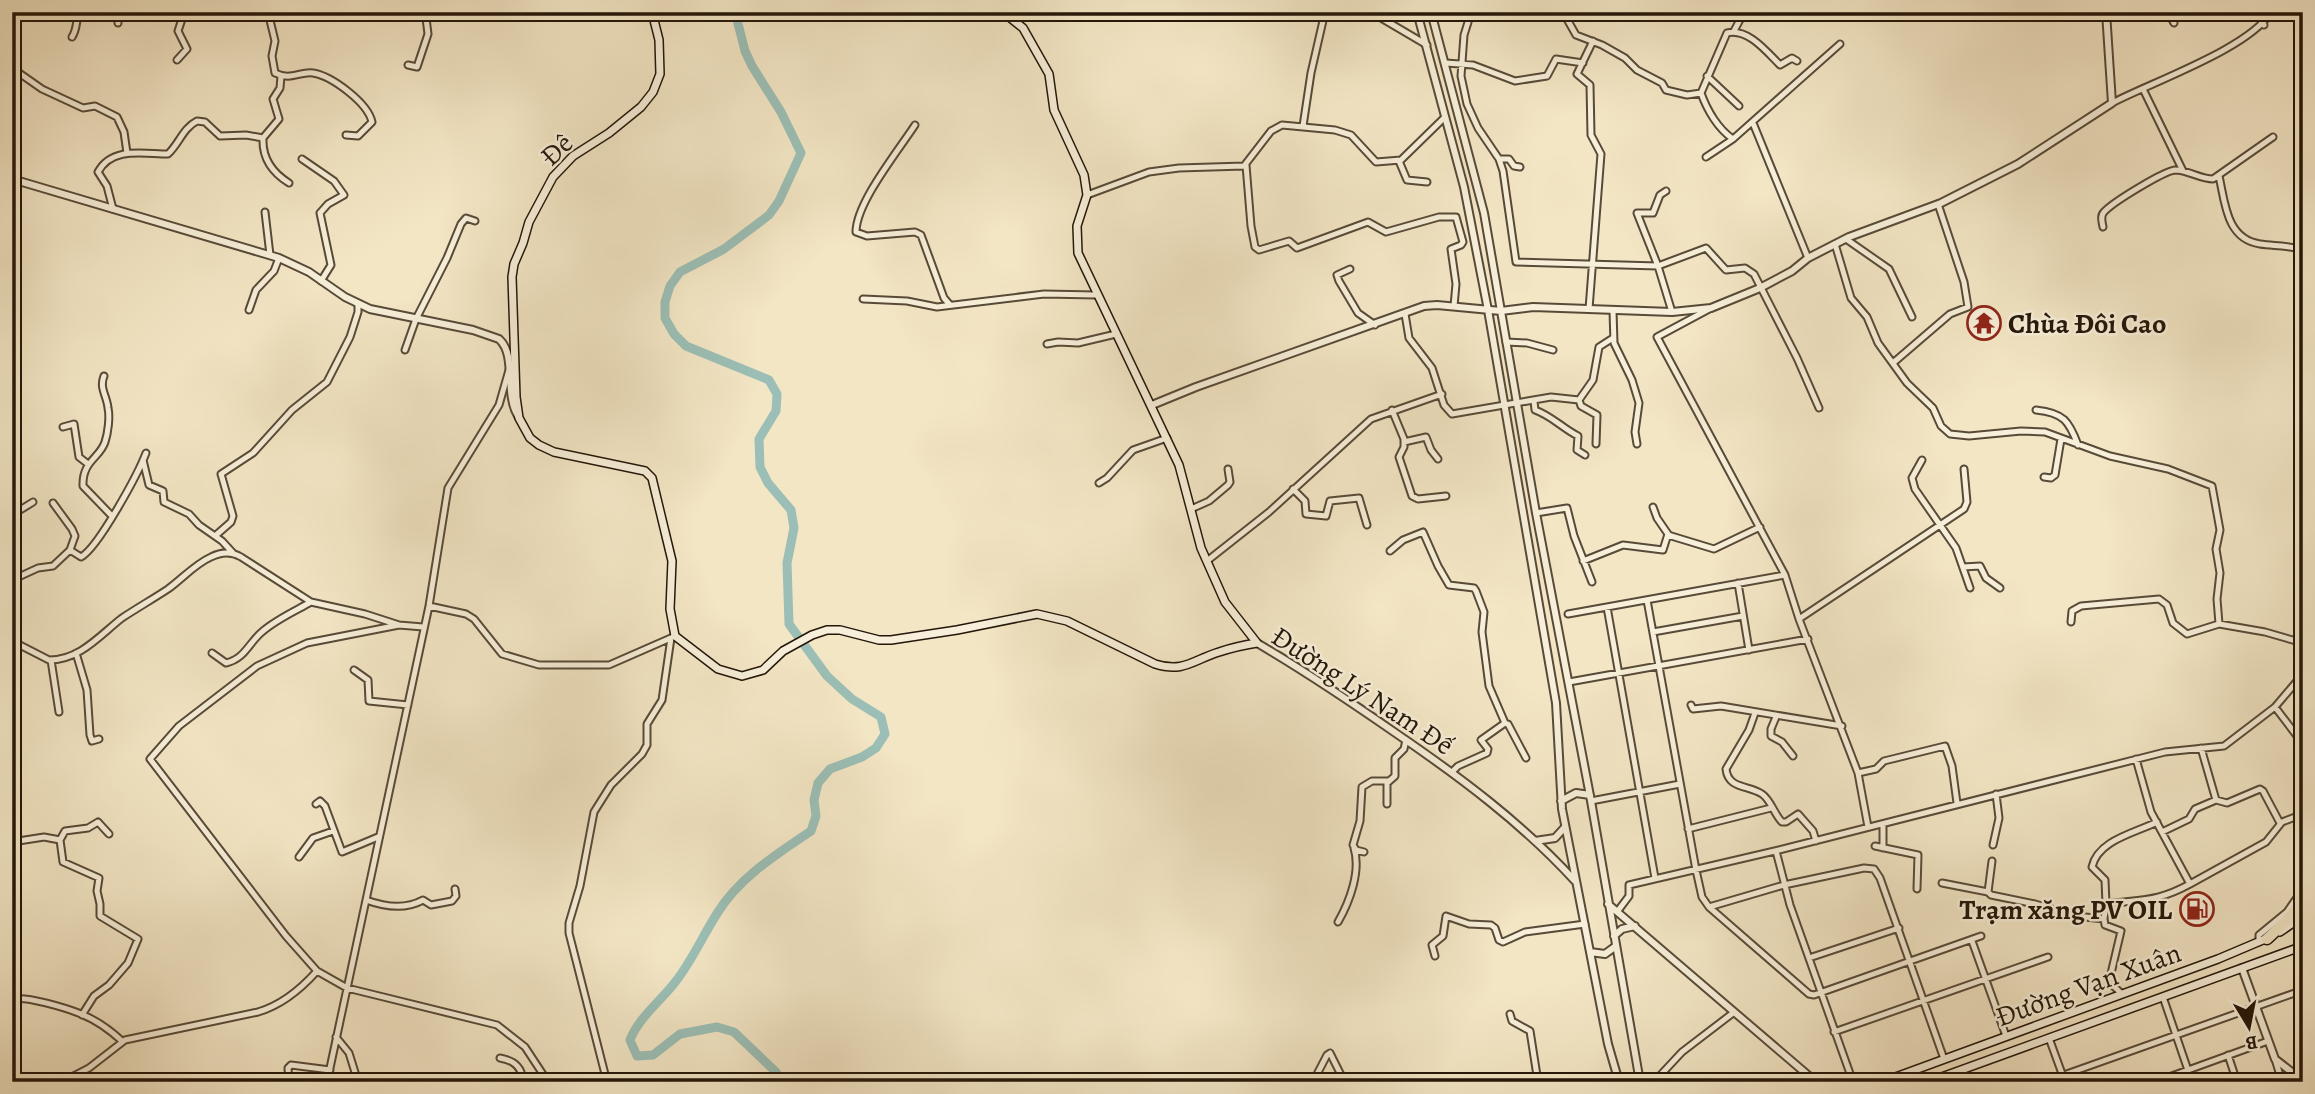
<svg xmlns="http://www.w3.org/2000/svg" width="2315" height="1094" font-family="Alegreya,serif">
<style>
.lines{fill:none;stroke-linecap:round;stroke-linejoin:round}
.river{stroke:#9bbfb6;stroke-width:9}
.minor-casing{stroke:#584a38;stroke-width:9}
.tertiary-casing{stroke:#584a38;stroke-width:10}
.secondary-casing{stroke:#241609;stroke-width:10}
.motorway-casing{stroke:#241609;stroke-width:13}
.minor{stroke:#f7efd9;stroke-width:5}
.tertiary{stroke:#f7efd9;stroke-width:6}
.secondary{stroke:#f7efd9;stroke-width:7}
.motorway{stroke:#f3e6c5;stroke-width:10}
.labels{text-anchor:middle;stroke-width:5;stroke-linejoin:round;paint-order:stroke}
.street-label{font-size:28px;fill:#241609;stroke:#f7efd9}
.poi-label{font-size:28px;font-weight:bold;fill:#241609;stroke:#f7efd9;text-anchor:start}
</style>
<rect width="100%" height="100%" fill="#f3e6c5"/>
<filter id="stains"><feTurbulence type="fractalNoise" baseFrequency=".00286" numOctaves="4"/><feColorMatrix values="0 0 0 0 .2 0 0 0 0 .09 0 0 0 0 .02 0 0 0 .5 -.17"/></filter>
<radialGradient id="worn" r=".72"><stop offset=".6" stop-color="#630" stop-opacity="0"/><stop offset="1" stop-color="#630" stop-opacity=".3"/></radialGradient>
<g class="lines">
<!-- river -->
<path class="river" d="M735 12 745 51 752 66 781 112 801 153 779 201 769 215 724 249 680 272 670 286 665 302V318L674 334 686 346 769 380 777 394 776 411 759 439 760 467 768 483 791 510 794 528 787 563 789 624 827 676 852 699 881 717 885 734 876 748 862 757 830 769 818 783 814 800 816 816 811 831C777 854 740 877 718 912 703 935 693 959 676 981 661 1001 639 1017 630 1040L637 1056 653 1055 680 1034 717 1027 734 1032 776 1072 781 1082"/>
<!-- minor casing -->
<g class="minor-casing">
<path id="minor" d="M118 12V23
M268 12 275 41 272 56 275 73C291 81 300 71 313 73 332 76 368 103 372 122L358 136 346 135
M406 12 426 18 428 34 417 67 408 65
M1371 12 1427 45
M1476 12 1469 19 1464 35 1461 76 1467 104 1478 128 1499 159 1503 171 1516 262 1658 266 1706 248 1726 270 1745 268 1754 274 1797 358 1819 408
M1563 12 1576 35 1602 45 1625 58 1637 70 1662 83 1666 90 1687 95 1701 93
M2168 12 2174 23
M2255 12 2264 25
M1734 31 1744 12
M72 37C78 28 75 20 80 12
M177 60 187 49 178 31 182 19 180 12
M1797 61 1792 58 1780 65C1766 51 1748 28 1727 33L1701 93C1707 110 1718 129 1733 139L1840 44
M1446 63 1473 65 1515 81 1547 76 1556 59 1583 63
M12 68 42 89 83 108 95 106 117 117 124 132 127 153
M1707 76 1739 106
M2143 89 2183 171
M2112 103C2152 82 2250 48 2271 12
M1753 123 1808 258
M915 125C898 151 856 203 856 232L867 236 915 232 921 235 944 298 950 305
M1303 126 1311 73 1325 12
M263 138 279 119 273 99 280 88 281 76
M263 138C262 158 273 173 289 183
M1706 157 1733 139
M302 159 334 181 344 195 328 204 320 213 331 265 321 281
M1499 159H1509L1514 166 1520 167
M1399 161 1407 180 1427 182
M1246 165 1251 226 1255 247 1259 250 1289 241 1297 248 1368 222 1386 232 1439 217H1456L1463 242 1461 245 1451 249 1456 284 1454 306
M2219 176C2225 202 2226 239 2260 244 2273 246 2286 245 2299 249L2303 274
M1666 191 1660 195 1653 213H1637L1658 266 1672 312
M1087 195 1149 172 1179 168 1244 166 1271 131 1282 125 1335 130 1351 135 1376 162 1401 160 1445 117
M113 209 107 186 98 172C112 146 144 154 168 154 179 144 183 128 197 121L205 122 220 136 246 135 263 138
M265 212 270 255
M2103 227C2102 221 2100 216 2104 212 2113 202 2164 171 2175 170 2188 170 2200 179 2213 179L2273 137
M1846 239 1889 269 1912 317
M1835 244 1851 298 1867 317 1878 343 1907 383 1933 408 1941 426 1950 434 1969 436 2021 431 2045 432 2110 456 2168 469 2212 486 2220 530 2216 549 2220 573 2217 599 2219 624
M1350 269 1337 275 1339 281 1358 313 1375 325
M863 299 907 301 937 307 1044 294 1096 295
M1711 308 1657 337 1785 575 1799 619 1858 773 1868 827
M1589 309 1601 154 1591 135 1590 85 1577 74 1593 41
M249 310 256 290 274 271 279 258
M1613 311 1614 343 1632 380 1639 403 1635 432 1637 444
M1405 314 1409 338 1432 368 1444 405 1452 414 1551 397 1579 400 1593 380 1599 347 1613 338
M1506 342 1527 343 1553 350
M1047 344 1058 342 1078 343 1116 334
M405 350 416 319 447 258 461 224 466 218 475 221
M1893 363 1950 314 1968 307 1964 282 1938 204
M104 376C99 388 107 396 108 408 110 417 108 433 105 442 100 458 82 461 83 486L111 515
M1579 400 1581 406 1597 415 1596 444
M1534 401 1535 410C1552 416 1562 428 1578 436L1577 450 1585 455
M1392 410 1404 439V447L1399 457 1412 496 1418 499 1446 496
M2036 410C2064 413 2069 421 2078 445
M63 427 74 424 79 457 88 464
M1404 442 1426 437 1431 450 1438 459
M143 460 149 485 163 491 164 502 189 514 199 525 222 541 233 553
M1922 460 1912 478 1915 489 1956 548 1970 588
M2044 477 2051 478 2055 475 2061 439
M1099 483 1107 478 1133 450 1167 438
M1293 489 1305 501 1306 514 1326 516 1330 501 1359 498 1367 525
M1191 509 1209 501 1228 485 1230 482 1228 469
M1536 513 1567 508 1574 536 1592 582
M12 515 33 502
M1668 535 1714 549 1760 527
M215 536 231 522 233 516 221 474 253 453 292 410 327 382 350 337 358 312V304
M70 550 81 557C98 548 138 474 146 453
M1390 551 1403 540 1423 532 1438 566 1449 585 1474 588 1476 591 1484 612 1482 632 1489 686 1505 723 1508 724 1526 758
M1207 561 1269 512 1371 419 1442 394
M1583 561 1623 545 1663 550 1668 534 1657 518 1653 507
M1963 567 1980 566 1986 578 2000 588
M12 580 38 568 53 566 70 550 75 536 72 529 53 503
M1738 583 1749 650
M1647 600 1696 870 1702 897 1709 907 1809 994 1814 995 1981 936
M429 606 466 614 474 619 502 654 539 665H609L673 637
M1607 607 1655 878
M1568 614 1785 575
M1799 619 1964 509 1967 502 1964 469
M2071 622 2072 611 2081 606 2159 599 2167 605 2173 623 2187 634 2219 624 2265 632 2303 643
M399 625 307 643 257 666 179 726 150 759 286 936 317 971 347 988 497 1025 525 1047 548 1082
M1653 632 1743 616
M12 641 49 660C80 660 100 635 122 618 137 608 153 599 168 589 182 579 195 564 211 557 221 552 231 551 241 557L311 602 365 614 399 625 423 627
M76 653 87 690 90 735 92 741 99 739
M212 653 226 663C245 659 249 642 263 631 277 619 295 611 311 602
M51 660 59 712
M354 670 368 680 369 701 408 705
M1569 682 1808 639
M1691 705 1693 709 1721 706 1842 726
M2275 707 2303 674
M1755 713 1749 730 1726 769C1728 789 1748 785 1762 794 1771 800 1774 814 1782 822H1786L1798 814 1813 831 1816 841
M1776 717 1771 729V736L1782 742 1793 756
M2201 748 2216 800
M1452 772 1458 766 1487 753 1488 749 1481 740 1505 723
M1858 773 1876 769 1884 761 1945 746 1952 766 1957 803
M1591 801 1680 784
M316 804 320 801 325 806 342 852 378 837
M1387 804V783L1395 776V758L1404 749 1406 740
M1883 824V848
M1688 829 1771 808
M2162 832 2189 819 2195 809 2216 800 2227 803 2260 789 2263 791 2280 823
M60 840 65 831 88 828 98 822 109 834
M12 842 44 837 60 840 63 862 99 878 97 891 100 904V916L138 939 128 963 109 985 94 996 82 1015
M1993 845 1999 818 1996 794
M1875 846 1918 855 1917 889
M1776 851 1790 905 1853 1082
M1364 852 1356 850 1353 845 1360 821 1362 787 1372 781H1388
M299 857 313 838 333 831
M1992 861 1988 892 1991 895 2035 904 2076 916 2104 919 2106 904C2143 899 2157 902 2190 884L2151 812 2136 759
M1942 883 1988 892
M2190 884 2266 842 2282 822 2303 814
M366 900C385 907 405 910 423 900L431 905 452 901 456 896 455 889
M2106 904 2105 880 2092 867C2098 840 2135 833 2157 822
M1709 907 1784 885 1864 868 1874 869 1880 878 1944 1059
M1617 912 1629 896V885L1779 850 2165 752 2224 746 2275 707 2297 736 2303 750
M2104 919 2105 925 2121 931 2109 982 2122 994
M1338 922C1350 901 1361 871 1354 848
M1972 941 2006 1036
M2259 942V935L2287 912 2303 889
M1435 956 1432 945 1443 936 1446 916 1469 924 1491 925 1495 928 1499 940 1503 942 1525 932 1585 924
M1809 958 1899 928
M2163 997 2192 1082
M12 1000C22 994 69 1009 81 1014 96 1020 110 1030 122 1041
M1510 1014 1512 1021 1530 1031 1538 1082
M1834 1032 2048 957
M336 1037 349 1053 358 1082
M2049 1038 2065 1082
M2228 1055 2237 1082
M500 1058C510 1060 517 1063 521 1072L519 1082
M2275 1059 2282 1082
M62 1082 89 1068 125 1040 258 1012C282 1005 300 990 317 971
M289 1082 288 1068 291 1065 330 1070
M327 1082 429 606 448 488 499 405 509 370
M607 1082 569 933V923L580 886 594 812 611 785 642 754 647 745V724L662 700 671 638
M1313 1082 1327 1055 1330 1053 1343 1079
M1654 1082 1682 1052 1733 1013
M2044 1082 2303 990
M2155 1082 2268 1041"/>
</g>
<!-- tertiary casing -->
<g class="tertiary-casing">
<path id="tertiary" d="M1417 12 1464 187 1488 310 1556 703 1562 809 1608 1044 1619 1082
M1431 12 1484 213 1536 513 1591 801 1640 1082
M12 179 279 258 309 272 345 297 370 309 473 330 499 339C517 355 504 393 518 416
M1152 405 1196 387 1424 306 1437 305 1501 311 1533 307 1672 312 1711 308 1760 288 1792 271 1808 258 1849 237 1941 203 2018 164 2112 103 2106 12
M1257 643C1305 671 1351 702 1397 734 1460 777 1523 824 1575 881
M1561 801 1576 793 1590 795
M1535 841 1555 838 1565 827
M1608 904 1816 1082
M1614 936 1622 929 1635 926
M1590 952 1605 954 1616 946
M2242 968 2275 1059 2303 1081"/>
</g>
<!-- secondary casing -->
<g class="secondary-casing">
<path id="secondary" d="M652 12 659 40 660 74 653 92 641 107 609 133 573 156 553 177 529 222 523 243 514 264 512 277 516 397 519 418 530 438 539 445 554 452 645 471 652 478 672 561 670 609 675 636 718 669 742 676 763 670 783 651 812 635 827 630H840L879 640H891L957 630 1037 614 1067 621 1155 664C1184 673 1193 660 1219 652 1231 648 1244 645 1257 643L1225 602 1201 548 1179 465 1078 253 1077 226 1087 195 1084 175 1054 110 1049 74 1023 28 1003 12
M2303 917V931
M2280 932 2303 916
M1882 1082 2218 959 2270 937
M1928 1082 2303 946"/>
</g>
<!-- motorway casing -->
<g class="motorway-casing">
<path id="motorway" d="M2267 939 2284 923 2303 902"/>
</g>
<!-- minor -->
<use href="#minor" class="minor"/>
<!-- tertiary -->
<use href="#tertiary" class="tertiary"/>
<!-- secondary -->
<use href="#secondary" class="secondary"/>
<!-- motorway -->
<use href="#motorway" class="motorway"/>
</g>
<!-- icons -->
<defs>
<g id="temple-ring" transform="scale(1.75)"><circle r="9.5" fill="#f7efd9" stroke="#8f2418" stroke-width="1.5"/><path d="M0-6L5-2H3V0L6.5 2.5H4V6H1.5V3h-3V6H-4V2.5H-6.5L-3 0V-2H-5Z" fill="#8f2418"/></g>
<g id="fuel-ring" transform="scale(1.75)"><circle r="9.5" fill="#f7efd9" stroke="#8f2418" stroke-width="1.5"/><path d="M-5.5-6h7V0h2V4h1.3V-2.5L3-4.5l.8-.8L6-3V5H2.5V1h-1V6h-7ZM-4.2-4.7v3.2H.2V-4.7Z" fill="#8f2418"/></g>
</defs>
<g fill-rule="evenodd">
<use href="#temple-ring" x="1984" y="323"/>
<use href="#fuel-ring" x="2197" y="909"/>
</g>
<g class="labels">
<!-- street labels -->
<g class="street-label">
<text transform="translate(556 149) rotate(-43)" y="10">Đê</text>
<text transform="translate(1363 690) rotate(33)" y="10">Đường Lý Nam Đế</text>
<text transform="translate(2088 984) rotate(-20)" y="10">Đường Vạn Xuân</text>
</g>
<!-- poi labels -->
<g class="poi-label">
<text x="2008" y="333">Chùa Đôi Cao</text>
<text x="2172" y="919" text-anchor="end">Trạm xăng PV OIL</text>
</g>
</g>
<!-- margin -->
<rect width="2315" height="1094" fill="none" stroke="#f3e6c5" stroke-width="42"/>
<rect x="14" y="14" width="2287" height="1066" fill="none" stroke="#241609" stroke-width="3.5"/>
<rect x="21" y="21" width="2273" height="1052" fill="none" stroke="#241609" stroke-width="2"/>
<!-- north arrow -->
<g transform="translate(2249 1027) rotate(170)" stroke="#f7efd9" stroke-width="5" paint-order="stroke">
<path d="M0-5L12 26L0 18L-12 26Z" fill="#241609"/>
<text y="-10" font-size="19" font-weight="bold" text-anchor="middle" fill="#241609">B</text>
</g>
<rect width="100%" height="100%" filter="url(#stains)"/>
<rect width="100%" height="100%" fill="url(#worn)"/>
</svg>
